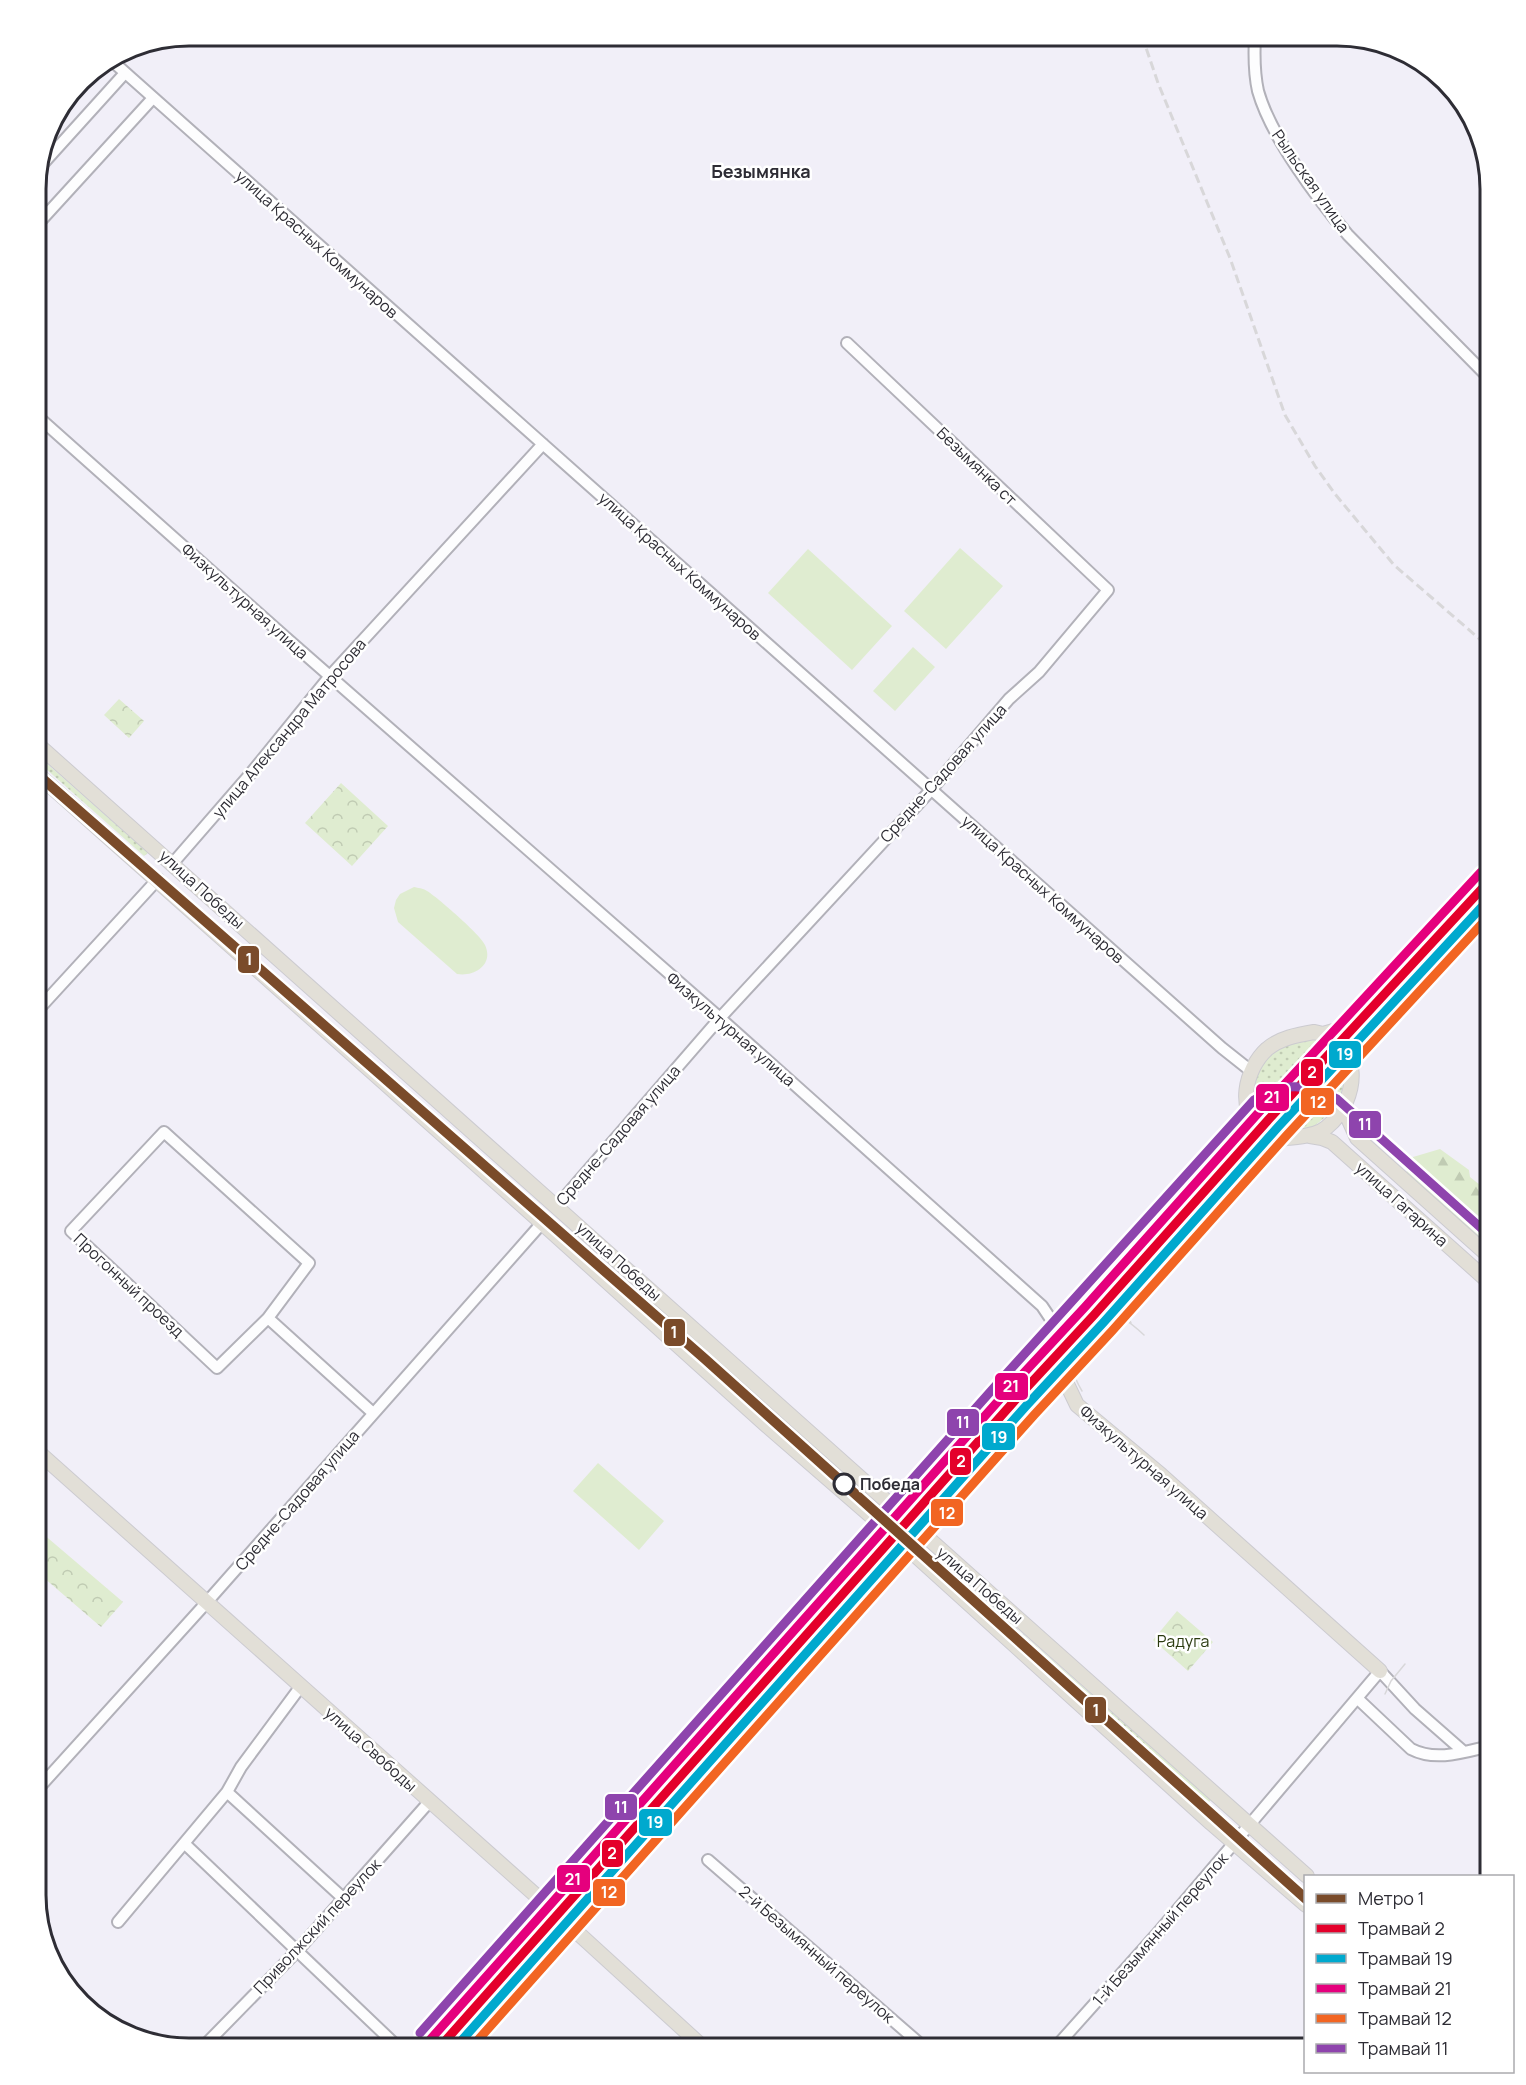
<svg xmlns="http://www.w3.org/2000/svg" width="1526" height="2085" font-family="Manrope,sans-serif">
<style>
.grass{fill:url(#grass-dots)}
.forest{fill:url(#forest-firs)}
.park{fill:url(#park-crowns)}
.garden{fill:#dfecd0}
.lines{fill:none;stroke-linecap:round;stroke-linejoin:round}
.minor-casing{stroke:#b2b1b9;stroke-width:14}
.major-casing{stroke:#cccbd0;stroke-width:16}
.minor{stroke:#fdfdfe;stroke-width:10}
.major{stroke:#e2dfd7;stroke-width:14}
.tram{stroke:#d8d7d9;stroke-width:1.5}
.rail{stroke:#d8d7d9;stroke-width:3;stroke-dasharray:9 4.5;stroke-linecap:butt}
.tram-1-casing{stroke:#fff;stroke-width:14}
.tram-2-casing{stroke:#fff;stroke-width:14}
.tram-3-casing{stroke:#fff;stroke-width:14}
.tram-4-casing{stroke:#fff;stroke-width:14}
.tram-5-casing{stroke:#fff;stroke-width:14}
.tram-1{stroke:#e4002b;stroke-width:9}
.tram-2{stroke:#00a9ce;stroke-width:9}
.tram-3{stroke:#e5007d;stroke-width:9}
.tram-4{stroke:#f26522;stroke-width:9}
.tram-5{stroke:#8e44ad;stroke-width:9}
.metro-1-casing{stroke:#fff;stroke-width:15}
.metro-1{stroke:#7a4b2a;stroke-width:10}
.stop-dot{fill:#fff;stroke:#2e2d35;stroke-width:3}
.labels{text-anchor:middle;stroke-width:5;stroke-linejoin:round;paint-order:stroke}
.street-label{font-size:16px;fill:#2e2d35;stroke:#fff}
.stop-label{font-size:16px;font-weight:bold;fill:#2e2d35;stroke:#fff;text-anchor:start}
.park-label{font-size:16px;fill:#2b3b10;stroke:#fff}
.neighbourhood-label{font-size:18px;font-weight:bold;fill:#2e2d35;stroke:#fff}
.rim{fill:none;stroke:#2e2d35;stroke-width:3}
.line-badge{stroke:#fff;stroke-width:2}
.badge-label{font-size:16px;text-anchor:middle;font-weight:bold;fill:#fff}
</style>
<defs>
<pattern id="grass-dots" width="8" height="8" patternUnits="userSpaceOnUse" patternTransform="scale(1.5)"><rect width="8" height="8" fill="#dfecd0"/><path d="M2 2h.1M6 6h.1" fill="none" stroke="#c0cbb3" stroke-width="1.8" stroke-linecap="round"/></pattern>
<pattern id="forest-firs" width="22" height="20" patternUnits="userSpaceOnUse" patternTransform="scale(1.5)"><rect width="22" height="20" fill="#dfecd0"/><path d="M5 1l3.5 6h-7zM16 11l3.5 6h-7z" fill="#c0cbb3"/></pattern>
<pattern id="park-crowns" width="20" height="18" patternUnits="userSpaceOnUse" patternTransform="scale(1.5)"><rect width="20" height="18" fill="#dfecd0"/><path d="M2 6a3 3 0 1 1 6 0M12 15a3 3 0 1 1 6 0" fill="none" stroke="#c0cbb3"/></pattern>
</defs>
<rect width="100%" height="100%" fill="#f1eff8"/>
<!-- grass -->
<path class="grass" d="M36 754 148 853 144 856 36 760Z
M1308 1038C1313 1039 1321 1038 1326 1040 1333 1043 1338 1050 1341 1057 1356 1093 1316 1144 1277 1131 1243 1120 1249 1074 1270 1055 1281 1045 1294 1041 1308 1038Z
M562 1224 852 1482V1485H849L559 1227Z
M956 1575 1211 1800 1207 1804 952 1579Z"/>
<!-- forest -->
<path class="forest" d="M1440 1149 1469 1170 1470 1177 1490 1193V1247L1442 1210 1406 1173 1413 1157Z"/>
<!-- park -->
<path class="park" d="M119 699 144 721 129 738 104 715Z
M341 783 388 826 352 866 305 823Z
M42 1533 123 1602 101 1627 36 1571V1540Z
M1177 1611 1213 1642 1188 1671 1153 1640Z"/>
<!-- garden -->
<path class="garden" d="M960 548 1003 586 946 649 904 611Z
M808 549 892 626 852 670 768 593Z
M913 647 935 667 895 711 873 691Z
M414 887C418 888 423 888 427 891 436 896 482 936 485 945 494 964 475 977 457 974L398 922 394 908 396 900 400 894Z
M598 1463 664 1521 639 1550 573 1491Z"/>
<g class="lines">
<!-- minor casing -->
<g class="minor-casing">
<path id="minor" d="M1255 36C1254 55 1254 73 1258 91 1271 137 1317 198 1348 235L1490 379
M111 60 1222 1048 1251 1071
M40 167 125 73
M36 226 153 98
M36 415 284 636 720 1018 1042 1306 1060 1333
M173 863 252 772 330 676 543 444
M36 1012 158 879
M164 1132 309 1263 268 1318 217 1368 71 1231Z
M557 1206 720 1018 931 790 1009 699 1039 672 1108 590 847 343
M268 1318 373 1413
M1358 1699 1411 1749C1436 1762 1464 1752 1490 1746
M36 1791 207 1602 542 1223
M227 1792 344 1899
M185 1844 400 2049
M708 1860 926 2049
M118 1922 227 1792 241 1767 301 1686
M201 2049 297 1951 430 1801
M1054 2049 1156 1935 1380 1671 1415 1709 1464 1752"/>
</g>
<!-- major casing -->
<g class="major-casing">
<path id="major" d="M36 743 1307 1876
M36 773 542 1223 765 1424 894 1536 1211 1823 1306 1905
M1314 1032C1364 1040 1360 1100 1327 1127 1319 1134 1307 1136 1297 1137 1283 1139 1273 1139 1262 1131 1236 1111 1245 1069 1267 1049 1280 1038 1297 1035 1314 1032Z
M1323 1034 1344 1028 1490 870
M1351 1063 1355 1044 1490 893
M1346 1106 1348 1118 1357 1138 1490 1257
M1310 1136 1322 1138 1332 1142 1490 1283
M1060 1333 1066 1382 1077 1405 1161 1475 1380 1671
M36 1450 568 1924 705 2049
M424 2049 548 1906 853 1568 898 1512 1216 1162 1240 1134 1250 1116
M459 2049 532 1967 592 1895 797 1669 1028 1408 1259 1155 1271 1144 1283 1139"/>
</g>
<!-- minor -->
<use href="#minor" class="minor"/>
<!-- major -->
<use href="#major" class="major"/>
<!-- tram -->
<path class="tram" d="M1126 1287 1125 1309 1131 1323
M1094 1315C1116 1310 1129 1321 1144 1335
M1073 1344C1069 1362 1073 1376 1082 1391
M1385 1694 1391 1681 1405 1664"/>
<!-- rail -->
<path class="rail" d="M1142 36 1158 83 1230 258 1285 415 1315 466 1335 494 1394 565 1490 648"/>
<!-- tram-1 casing -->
<g class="tram-1-casing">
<path id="tram-1" d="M438 2049 1017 1398 1094 1315 1269 1119 1490 880"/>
</g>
<!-- tram-2 casing -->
<g class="tram-2-casing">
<path id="tram-2" d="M454 2049 1026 1406 1103 1323 1278 1127 1490 898"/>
</g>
<!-- tram-3 casing -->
<g class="tram-3-casing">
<path id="tram-3" d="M429 2041 1008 1390 1085 1307 1260 1111 1481 872"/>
</g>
<!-- tram-4 casing -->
<g class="tram-4-casing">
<path id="tram-4" d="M470 2049 1035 1414 1112 1331 1287 1135 1490 915"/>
</g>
<!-- tram-5 casing -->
<g class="tram-5-casing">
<path id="tram-5" d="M420 2033 999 1382 1254 1100C1282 1082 1308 1083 1337 1099L1490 1236"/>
</g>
<!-- tram-1 -->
<use href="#tram-1" class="tram-1"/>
<!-- tram-2 -->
<use href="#tram-2" class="tram-2"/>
<!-- tram-3 -->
<use href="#tram-3" class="tram-3"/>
<!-- tram-4 -->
<use href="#tram-4" class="tram-4"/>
<!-- tram-5 -->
<use href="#tram-5" class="tram-5"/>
<!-- metro-1 casing -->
<g class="metro-1-casing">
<path id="metro-1" d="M36 773 705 1359 1306 1899"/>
</g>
<!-- metro-1 -->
<use href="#metro-1" class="metro-1"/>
</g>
<!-- markers -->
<circle class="stop-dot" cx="844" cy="1484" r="10"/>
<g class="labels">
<!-- street labels -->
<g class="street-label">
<text transform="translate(1311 181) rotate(55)" y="6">Рыльская улица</text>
<text transform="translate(317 244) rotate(42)" y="6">улица Красных Коммунаров</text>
<text transform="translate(977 466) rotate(44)" y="6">Безымянка ст</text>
<text transform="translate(680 566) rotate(42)" y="6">улица Красных Коммунаров</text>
<text transform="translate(245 601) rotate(42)" y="6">Физкультурная улица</text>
<text transform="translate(289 728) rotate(-50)" y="6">улица Александра Матросова</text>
<text transform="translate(943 773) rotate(-48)" y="6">Средне-Садовая улица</text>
<text transform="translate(202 889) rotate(42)" y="6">улица Победы</text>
<text transform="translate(1043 889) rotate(42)" y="6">улица Красных Коммунаров</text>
<text transform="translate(731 1029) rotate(41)" y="6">Физкультурная улица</text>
<text transform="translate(618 1135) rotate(-49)" y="6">Средне-Садовая улица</text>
<text transform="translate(1402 1204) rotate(42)" y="6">улица Гагарина</text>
<text transform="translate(619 1261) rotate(42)" y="6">улица Победы</text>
<text transform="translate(129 1285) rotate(43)" y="6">Прогонный проезд</text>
<text transform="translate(1144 1462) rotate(41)" y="6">Физкультурная улица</text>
<text transform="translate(297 1500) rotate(-49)" y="6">Средне-Садовая улица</text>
<text transform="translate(980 1585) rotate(41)" y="6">улица Победы</text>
<text transform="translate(371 1749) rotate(42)" y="6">улица Свободы</text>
<text transform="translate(317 1926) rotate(-47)" y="6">Приволжский переулок</text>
<text transform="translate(1160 1929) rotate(-49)" y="6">1-й Безымянный переулок</text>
<text transform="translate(817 1954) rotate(41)" y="6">2-й Безымянный переулок</text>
</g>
<!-- stop labels -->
<g class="stop-label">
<text x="860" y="1490">Победа</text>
</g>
<!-- park labels -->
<g class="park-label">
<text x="1183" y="1647">Радyга</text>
</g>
<!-- neighbourhood labels -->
<g class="neighbourhood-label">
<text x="761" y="178">Безымянка</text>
</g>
</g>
<!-- crop -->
<path d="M0 0H1526V2085H0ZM189 46H1337A143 143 0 0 1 1480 189V1895A143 143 0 0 1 1337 2038H189A143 143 0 0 1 46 1895V189A143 143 0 0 1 189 46Z" fill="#fff" fill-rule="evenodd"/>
<path class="rim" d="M189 46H1337A143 143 0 0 1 1480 189V1895A143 143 0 0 1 1337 2038H189A143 143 0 0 1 46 1895V189A143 143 0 0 1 189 46Z"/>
<g class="line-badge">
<rect x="237" y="945" width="23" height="29" rx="6" fill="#7a4b2a"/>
<rect x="1328" y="1040" width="34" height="29" rx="6" fill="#00a9ce"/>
<rect x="1300" y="1058" width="24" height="29" rx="6" fill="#e4002b"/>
<rect x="1255" y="1083" width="35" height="29" rx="6" fill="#e5007d"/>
<rect x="1300" y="1087" width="35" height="29" rx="6" fill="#f26522"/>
<rect x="1348" y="1110" width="34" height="29" rx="6" fill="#8e44ad"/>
<rect x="663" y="1318" width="23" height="29" rx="6" fill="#7a4b2a"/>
<rect x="994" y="1372" width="35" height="29" rx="6" fill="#e5007d"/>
<rect x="946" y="1408" width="34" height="29" rx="6" fill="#8e44ad"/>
<rect x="981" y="1422" width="35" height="29" rx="6" fill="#00a9ce"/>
<rect x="949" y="1447" width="23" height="29" rx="6" fill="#e4002b"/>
<rect x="930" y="1498" width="34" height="29" rx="6" fill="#f26522"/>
<rect x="1084" y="1696" width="23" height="28" rx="6" fill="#7a4b2a"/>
<rect x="604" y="1793" width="34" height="28" rx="6" fill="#8e44ad"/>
<rect x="638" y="1808" width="35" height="29" rx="6" fill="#00a9ce"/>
<rect x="601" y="1839" width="23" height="29" rx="6" fill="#e4002b"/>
<rect x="556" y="1864" width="35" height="29" rx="6" fill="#e5007d"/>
<rect x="592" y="1878" width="34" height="29" rx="6" fill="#f26522"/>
</g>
<g class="badge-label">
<text x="249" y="965">1</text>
<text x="1345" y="1060">19</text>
<text x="1312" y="1078">2</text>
<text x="1272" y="1103">21</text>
<text x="1318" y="1108">12</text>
<text x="1365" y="1130">11</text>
<text x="674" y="1338">1</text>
<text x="1011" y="1392">21</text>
<text x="963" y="1428">11</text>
<text x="999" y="1443">19</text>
<text x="961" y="1467">2</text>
<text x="947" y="1519">12</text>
<text x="1096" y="1716">1</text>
<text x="621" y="1813">11</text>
<text x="655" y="1828">19</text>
<text x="612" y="1859">2</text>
<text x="573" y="1885">21</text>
<text x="609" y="1898">12</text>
</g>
<!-- legend -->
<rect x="1304" y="1875" width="210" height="198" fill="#ffffff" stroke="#ababae" stroke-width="1.5"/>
<rect x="1316" y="1894" width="30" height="9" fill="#7a4b2a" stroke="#ababae" stroke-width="1.5"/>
<text x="1358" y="1905" font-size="18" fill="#2e2d35">Метро 1</text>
<rect x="1316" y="1924" width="30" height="9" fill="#e4002b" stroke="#ababae" stroke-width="1.5"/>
<text x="1358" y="1935" font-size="18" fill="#2e2d35">Трамвай 2</text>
<rect x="1316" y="1954" width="30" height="9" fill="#00a9ce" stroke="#ababae" stroke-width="1.5"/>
<text x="1358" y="1965" font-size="18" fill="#2e2d35">Трамвай 19</text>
<rect x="1316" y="1984" width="30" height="9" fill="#e5007d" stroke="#ababae" stroke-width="1.5"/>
<text x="1358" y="1995" font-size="18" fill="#2e2d35">Трамвай 21</text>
<rect x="1316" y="2014" width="30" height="9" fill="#f26522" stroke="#ababae" stroke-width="1.5"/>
<text x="1358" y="2025" font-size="18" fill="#2e2d35">Трамвай 12</text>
<rect x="1316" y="2044" width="30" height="9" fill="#8e44ad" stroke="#ababae" stroke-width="1.5"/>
<text x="1358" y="2055" font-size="18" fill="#2e2d35">Трамвай 11</text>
</svg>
